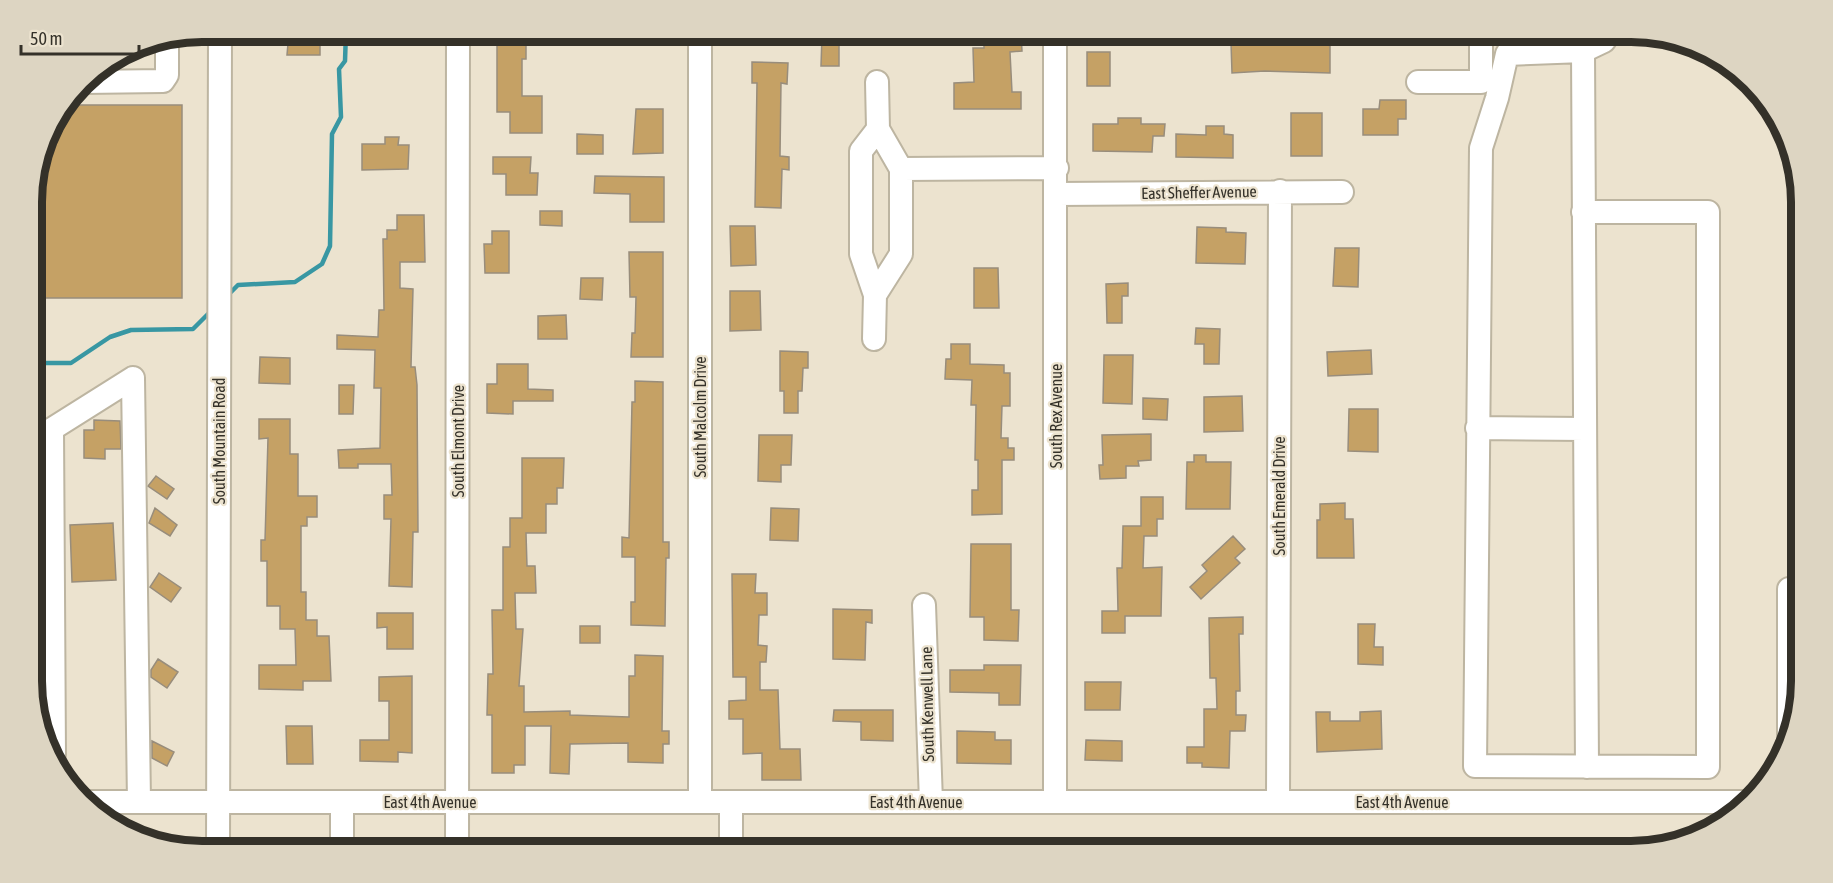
<svg xmlns="http://www.w3.org/2000/svg" width="1833" height="883" font-family="'Asap Condensed',sans-serif">
<style>
.lines{fill:none;stroke-linecap:round;stroke-linejoin:round}
.stream{stroke:#3897a3;stroke-width:4.5}
.building{fill:#c5a165;stroke:#988d7c;stroke-width:1.5}
.minor-casing{stroke:#bdb5a1;stroke-width:26}
.minor{stroke:#fff;stroke-width:22}
.labels{text-anchor:middle;stroke-width:4.5;stroke-linejoin:round;paint-order:stroke}
.street-label{font-size:16px;fill:#343129;stroke:#ece3cf}
.rim{fill:none;stroke:#343129;stroke-width:8}
</style>
<rect width="100%" height="100%" fill="#ece3cf"/>
<g class="lines">
<!-- stream -->
<path class="stream" d="M228 295 238 285 295 282 322 264 330 246 332 134 341 117 339 69 345 61 346 32
M32 363H71L110 337 131 330 193 329 211 311"/>
</g>
<!-- building -->
<path class="building" d="M289 32H320V55H287Z
M1021 34 1022 51 1010 52 1012 92H1021V109H954V83L974 82 973 48H984V36Z
M526 36V59H522V96H542V133H510V112H497V37Z
M822 36H839V66H821Z
M1231 43H1325L1330 46V73L1265 71 1232 73Z
M1087 52H1110V86H1087Z
M752 62 788 63 787 84 781 83 780 156 789 157V170L782 169 781 208 755 207 757 83H752Z
M1380 100H1406V119H1398V135H1363V109H1379Z
M65 105H182V298H32V190L49 127Z
M636 109H663V153L633 154Z
M1291 113H1322V156H1291Z
M1118 118H1141V124H1165L1164 136H1153L1152 152 1093 151V124H1118Z
M1206 126H1224V134L1233 135V158L1176 157V134L1206 135Z
M577 134 603 135V154H577Z
M385 137H399L398 145H409L408 169 362 170V144H385Z
M493 157H531L530 173H538L537 195H506V174H493Z
M595 176 664 177V222H630V194L594 193Z
M540 211H562V226L540 225Z
M397 215H424L425 262H400V288L413 289 411 367H415L417 385 418 532H413L412 587 389 586 391 519H384V495H392L391 464H358V468H339L338 450 380 448 381 388H374L375 350 337 349V335L378 337 379 310H384L383 239H387V230H397Z
M730 226H755L756 265 731 266Z
M1197 227 1226 228V232L1246 233 1245 264 1196 263Z
M492 231H509V273H485L484 244H492Z
M1335 248H1359L1358 287 1333 286Z
M629 252H663V357H631L632 333H635L636 297H630Z
M974 268H998L999 308H974Z
M581 278H603L602 300 580 299Z
M1128 283V296H1122V323H1107L1106 284Z
M730 291H760L761 330 730 331Z
M566 315 567 339H538V316Z
M1196 328 1220 329 1219 364H1204V344H1195Z
M951 344H970V364L1004 365V373H1010V406H1002L1001 438H1008V448H1014V460H1002V514L972 515V490H978V460H975L976 405H971L972 380 945 379 946 359H951Z
M1371 350 1372 374 1328 376 1327 352Z
M780 351 808 352V368H803L802 391H798V413H784V391H780Z
M1104 355H1133L1132 404 1103 403Z
M260 357 290 358V384L259 383Z
M497 364H528V389L553 390V401H513V414L487 413V384H497Z
M635 381 663 382V542H669V558H666L665 626 631 625V602H635V557H622V537L629 538 632 402H635Z
M339 385H354L353 414H339Z
M1242 396 1243 431 1204 432V397Z
M1143 398 1168 399 1167 420 1143 419Z
M1349 409H1378V452L1348 451Z
M259 419H290V454H298V496H317V517H307V526H301V592H306V620H317V636H329L331 681H303V690L259 689V665H296L295 629H280V606H267V561H261V540H265L268 438 259 439Z
M94 420 120 421 121 449H105V459L84 458V430H94Z
M1151 434V460L1138 461 1139 466H1126V478L1100 479 1099 465H1103L1102 435Z
M759 435H792L791 465H781V482L758 481Z
M1194 455H1206V462H1231L1230 509H1186L1187 462H1194Z
M522 458H564L563 488H557V504H546V533H526L527 566H535L536 593H515L516 629H523L519 686H524V712L570 711V715L629 717V676H635V655L663 656 662 731H669V744H663V763L628 762V743L570 744 569 774 550 773 551 726H525V765H514V773H492V715H487L488 674H493L492 610H503V547H510V518H522Z
M156 476 174 489 167 499 148 486Z
M1141 497H1163V519H1157V536H1144L1143 568 1162 567 1161 616H1125V633H1102V611H1118L1117 568H1122L1123 526H1141Z
M1345 503V519H1353L1354 558H1317V520H1320V504Z
M155 508 177 525 170 536 149 523Z
M771 508 799 509 798 541 770 540Z
M113 523 116 580 72 582 70 525Z
M1233 536 1245 549 1235 558 1240 563 1201 599 1190 587 1207 571 1202 565Z
M971 544H1011V610H1019L1018 641 984 640V617H970Z
M159 573 181 588 171 602 150 587Z
M732 574H756L755 593H767V615H759L758 645 767 646 766 662H760V690H778L780 749H800L801 780H762V753L743 754V719H729V701L746 700V677H733Z
M833 609 872 610V623L866 622 865 660 833 659Z
M377 613H413V649H387V627L377 628Z
M1243 617V634H1239L1240 691H1236V715H1246L1245 731H1230L1229 768 1202 767V763H1187V747H1204V709H1217L1216 678H1210L1209 618Z
M1358 624H1375L1374 647H1383V665L1358 664Z
M580 626H600V643H580Z
M158 659 178 672 167 688 151 677V670Z
M984 665H1021L1020 705H999V693L950 692V670H984Z
M412 676V753L398 752V762L360 761V740H389V701H379V677Z
M1085 682H1121L1120 710H1085Z
M834 710H893V741L861 740V722L833 721Z
M1381 711 1382 749 1317 752 1316 712H1330V721H1360V712Z
M286 726H312L313 764H287Z
M957 731 995 732V740H1011V764L957 763Z
M1086 740 1122 741V761L1085 760Z
M152 741 174 752 167 766 152 758Z
M928 839H968V851H927Z"/>
<g class="lines">
<!-- minor casing -->
<g class="minor-casing">
<path id="minor" d="M700 32V802
M1055 32V801
M1518 32V36L1507 54 1497 98 1481 148 1475 766 1708 767V212H1583
M1333 33V32
M1583 51 1604 41 1610 32
M1507 54 1583 51 1587 767
M83 82 163 81 167 75V38
M1418 82H1481V32
M901 169 1057 168
M1057 194 1342 192
M875 295 861 254V151L878 129
M874 339 875 295 901 254V169L878 129 877 82
M133 378 139 802
M1477 428 1585 429
M1789 589V735
M924 605 931 802
M54 754 52 429 133 378
M88 802H1744
M342 802V851
M731 802V851
M1278 802 1280 191
M218 851 220 32
M457 851 458 32"/>
</g>
<!-- minor -->
<use href="#minor" class="minor"/>
</g>
<g class="labels">
<!-- street labels -->
<g class="street-label">
<text transform="translate(1199 192) rotate(-1)" y="6">East Sheffer Avenue</text>
<text transform="translate(1056 416) rotate(-90)" y="6">South Rex Avenue</text>
<text transform="translate(700 417) rotate(-90)" y="6">South Malcolm Drive</text>
<text transform="translate(219 441) rotate(-90)" y="6">South Mountain Road</text>
<text transform="translate(458 441) rotate(-90)" y="6">South Elmont Drive</text>
<text transform="translate(1279 496) rotate(-90)" y="6">South Emerald Drive</text>
<text transform="translate(927 704) rotate(-91)" y="6">South Kenwell Lane</text>
<text x="430" y="808">East 4th Avenue</text>
<text x="916" y="808">East 4th Avenue</text>
<text x="1402" y="808">East 4th Avenue</text>
</g>
</g>
<!-- crop -->
<path d="M0 0H1833V883H0ZM202 42H1631A160 160 0 0 1 1791 202V681A160 160 0 0 1 1631 841H202A160 160 0 0 1 42 681V202A160 160 0 0 1 202 42Z" fill="#ddd5c2" fill-rule="evenodd"/>
<path class="rim" d="M202 42H1631A160 160 0 0 1 1791 202V681A160 160 0 0 1 1631 841H202A160 160 0 0 1 42 681V202A160 160 0 0 1 202 42Z"/>
<!-- scale -->
<path d="M21 45v9h118v-9" fill="none" stroke="#343129" stroke-width="3"/>
<text x="30" y="45" font-size="18" fill="#343129" stroke="#ece3cf" stroke-width="4.5" paint-order="stroke">50 m</text>
</svg>
